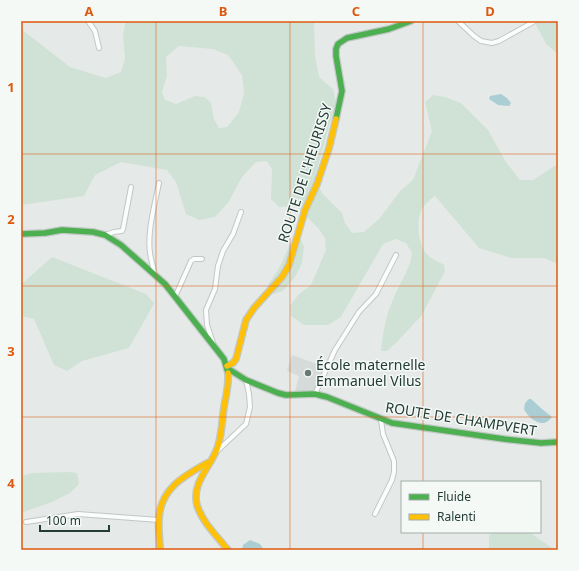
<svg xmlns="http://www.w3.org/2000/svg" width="579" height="571" font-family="'Noto Sans',sans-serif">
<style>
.built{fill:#d4dbd8}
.green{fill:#d0e2d6;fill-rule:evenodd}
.water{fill:#aaced4}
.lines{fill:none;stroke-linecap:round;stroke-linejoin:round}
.street-casing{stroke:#c2c7c5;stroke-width:6}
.fast-casing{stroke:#c2c8c5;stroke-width:8}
.slow-casing{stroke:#c2c8c5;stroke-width:8}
.street{stroke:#fbfcfc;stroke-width:4}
.fast{stroke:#4caf50;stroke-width:5.5}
.slow{stroke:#ffc107;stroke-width:5.5}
.grid{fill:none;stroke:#de580e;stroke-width:1;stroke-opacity:0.55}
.poi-dot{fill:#687974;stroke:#f4f9f6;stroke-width:1.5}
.labels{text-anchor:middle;stroke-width:3;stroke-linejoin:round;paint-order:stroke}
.street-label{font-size:14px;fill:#243c36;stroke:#f4f9f6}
.poi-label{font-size:14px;fill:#243c36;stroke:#f4f9f6;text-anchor:start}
.neatline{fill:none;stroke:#de580e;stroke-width:1.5}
.grid-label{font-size:13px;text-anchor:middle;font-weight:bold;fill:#de580e}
</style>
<rect width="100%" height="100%" fill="#e5eae8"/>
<!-- built -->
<path class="built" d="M292 355 325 367 314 392 305 391 295 392 299 376 287 371Z"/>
<!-- green -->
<path class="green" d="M126 21H314L315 56 319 77 333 89 336 102 315 177 322 193 342 213 345 223 352 233 364 232 379 219 401 190 413 180 432 131 425 102 433 95 445 97 461 103 488 130 506 162 520 180H533L558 164V264L544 258H511L479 248 435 196C418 208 416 219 420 239 421 244 423 251 428 255 431 259 439 262 444 265L445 271 422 315 397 342 387 351H381C383 334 385 318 392 302 398 285 410 271 412 253L406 243 396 239 383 244 341 317 328 325H304L291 316 290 306 298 295 311 285 326 250 325 238 318 228 300 210 298 206 279 207 271 199 272 169 267 161 256 162 242 177 228 203 215 217 199 220 186 214 176 182 167 170 121 162 95 175 84 196 21 205V29L70 67 106 78 121 72 125 59 123 34ZM179 46 213 49 228 55 242 75 244 94 239 112 227 127 219 128 214 119 211 103 205 97 195 96 176 104 165 100 162 92 167 76 166 57Z
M534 21H558V54L546 44Z
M295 237 301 240 304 247 302 263 295 277 283 291 273 294 267 287C270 280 275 275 279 268 285 257 287 247 295 237Z
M52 257 146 294 154 303 150 311 129 348 82 361 67 371 54 365 34 319 21 316V282H24Z
M68 472 77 473 79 484 70 493 52 502 21 513V476L33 473Z
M493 532H529L555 550H489V536Z"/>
<!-- water -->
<path class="water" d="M501 94 507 98 511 103 509 106 498 105 489 99 490 96Z
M529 399H531L542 409 552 417C550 419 548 422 544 423 536 424 527 416 524 409L525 403Z
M250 540 260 544 264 550H242L243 545Z"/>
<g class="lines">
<!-- street casing -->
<g class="street-casing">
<path id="street" d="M88 21 95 31 99 48
M458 21 474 36 481 41 492 43 499 41 535 21
M105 235 114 232 122 231 123 229 131 187
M155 274C153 267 151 260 150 253 147 231 155 204 159 183
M175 297 191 261 194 259H202
M213 343 207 325 206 310 215 289 218 266 223 251 233 234 241 212
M315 394 335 350 359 312 376 294 396 255
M215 453 246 424 250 407 249 394 246 380
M375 514 392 480 394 472V461L383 434 381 420
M26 522 78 514 159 520"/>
</g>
<!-- fast casing -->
<g class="fast-casing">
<path id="fast" d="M336 119 342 91 336 56V49L338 44 347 38 389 29 411 21
M21 234 45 233 62 230 93 232 105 235 121 245 165 284 224 359 228 373
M227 368 246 380 278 393 286 395 315 394 327 397 392 423 504 439 541 443 558 442"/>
</g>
<!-- slow casing -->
<g class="slow-casing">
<path id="slow" d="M227 366 233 363 236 359 246 320 254 308 282 277 289 265 305 210 317 184 329 148 336 119
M160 550C160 540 158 529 159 519 160 489 184 476 207 463
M228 550C217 536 202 522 197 505 191 482 212 466 218 446 222 433 222 420 224 407 226 395 229 385 228 373"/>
</g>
<!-- street -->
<use href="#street" class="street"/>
<!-- fast -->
<use href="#fast" class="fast"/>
<!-- slow -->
<use href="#slow" class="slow"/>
</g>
<!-- grid -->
<path class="grid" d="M156 21V550M290 21V550M423 21V482M21 154H558M21 286H558M21 417H558M423 532V550"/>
<!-- markers -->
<circle class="poi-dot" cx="308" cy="373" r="4"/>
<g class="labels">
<!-- street labels -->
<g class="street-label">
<text transform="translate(305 173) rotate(-72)" y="5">ROUTE DE L'HEURISSY</text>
<text transform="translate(461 419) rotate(9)" y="5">ROUTE DE CHAMPVERT</text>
</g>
<!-- poi labels -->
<g class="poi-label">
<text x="316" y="370">École maternelle<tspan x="316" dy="16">Emmanuel Vilus</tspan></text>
</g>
</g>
<!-- border -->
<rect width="579" height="571" fill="none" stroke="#f4f9f6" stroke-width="44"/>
<!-- legend -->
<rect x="401" y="481" width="140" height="52" fill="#f4f9f6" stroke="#a1ada9"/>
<rect x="409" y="494" width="20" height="6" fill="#4caf50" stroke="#a1ada9"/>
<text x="437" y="501" font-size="12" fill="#243c36">Fluide</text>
<rect x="409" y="514" width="20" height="6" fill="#ffc107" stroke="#a1ada9"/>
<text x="437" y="521" font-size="12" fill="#243c36">Ralenti</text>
<!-- scale -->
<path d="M40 525v6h69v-6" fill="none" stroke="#243c36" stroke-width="2"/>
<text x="46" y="525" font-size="12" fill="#243c36" stroke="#f4f9f6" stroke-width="3" paint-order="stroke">100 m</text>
<rect x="22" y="22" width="535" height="527" class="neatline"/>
<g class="grid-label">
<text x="89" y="16">A</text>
<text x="223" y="16">B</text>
<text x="356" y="16">C</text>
<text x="490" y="16">D</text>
<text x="11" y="92">1</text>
<text x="11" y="224">2</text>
<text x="11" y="356">3</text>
<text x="11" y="488">4</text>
</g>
</svg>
